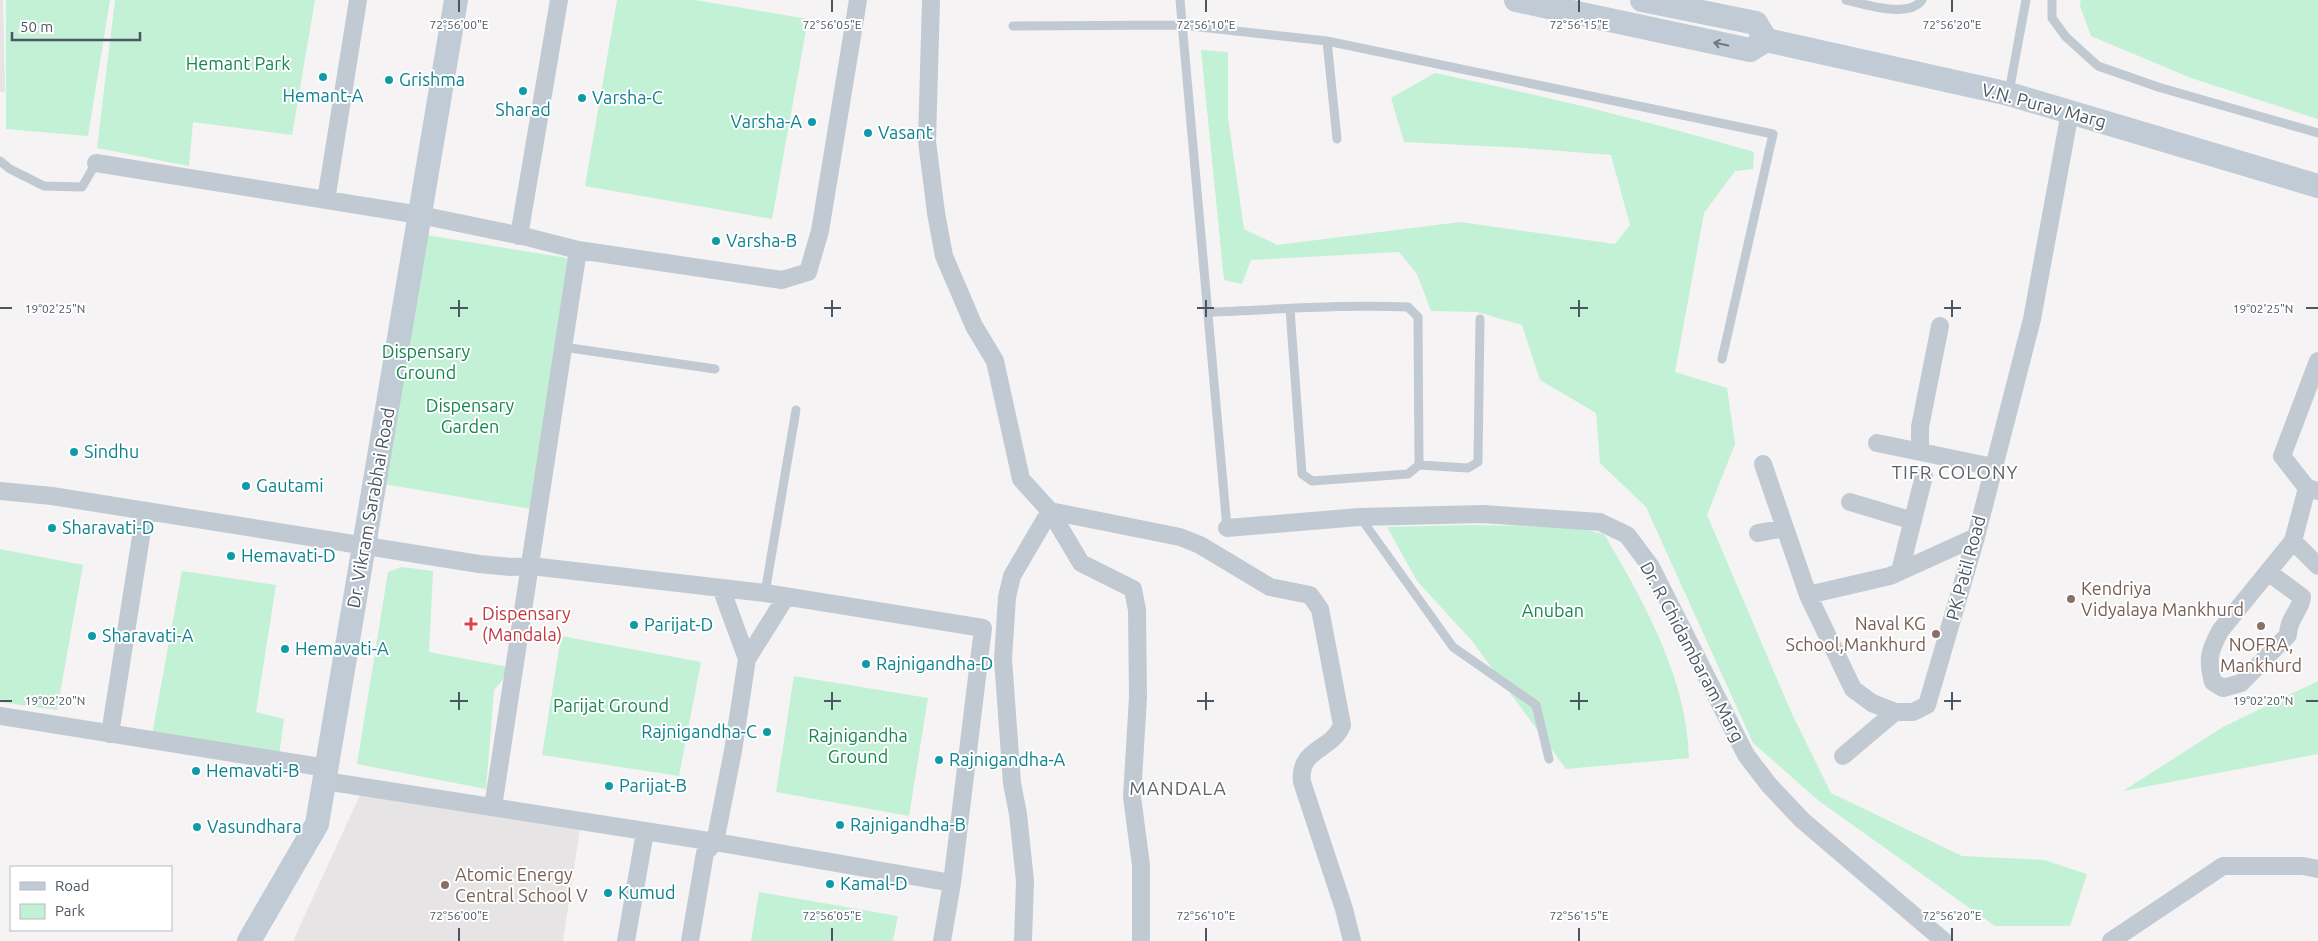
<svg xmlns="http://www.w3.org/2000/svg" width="2318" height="941" font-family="Ubuntu,sans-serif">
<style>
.education{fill:#e6e4e5}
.green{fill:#c3f1d5}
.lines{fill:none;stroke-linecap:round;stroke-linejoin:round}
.lane{stroke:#c1cad2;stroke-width:9}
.street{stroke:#c1cad2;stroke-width:18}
.secondary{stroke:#c1cbd6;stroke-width:24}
.oneway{stroke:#6e7984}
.ticks{fill:none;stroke:#4a5661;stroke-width:2}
.culture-dot{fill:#0f9aa8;stroke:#fff;stroke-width:2}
.education-dot{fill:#8d6e63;stroke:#fff;stroke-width:2}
.health-dot{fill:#e0444e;stroke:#fff;stroke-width:2}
.labels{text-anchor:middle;stroke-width:4;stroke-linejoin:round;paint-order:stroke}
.park-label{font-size:18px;fill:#17864f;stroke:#fff}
.culture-label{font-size:18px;fill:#0d838f;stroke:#fff;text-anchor:start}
.street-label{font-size:18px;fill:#4a5661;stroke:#fff}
.education-label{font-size:18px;fill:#785e54;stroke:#fff;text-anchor:start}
.health-label{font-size:18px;fill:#be3a42;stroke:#fff;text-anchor:start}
.neighbourhood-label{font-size:19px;letter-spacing:1px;fill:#5f6368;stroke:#fff}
.ticks-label{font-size:12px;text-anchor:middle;fill:#4a5661;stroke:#fff;stroke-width:4;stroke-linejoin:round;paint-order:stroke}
</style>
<rect width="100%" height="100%" fill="#f5f3f3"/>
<!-- education -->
<path class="education" d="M0 0H3L5 92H0Z
M360 795 580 829 563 941H293Z"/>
<!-- green -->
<path class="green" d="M6 0H110L88 136 6 129Z
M115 0H315L292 135 193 122 189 166 97 148Z
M617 0H695L808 19 772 219 585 186Z
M2081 0H2318V119L2191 78 2091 36 2080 6Z
M1201 50 1228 52V118L1244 229 1277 245 1460 222 1615 244 1630 225 1611 155 1524 148 1404 142 1391 98 1435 73C1543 96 1649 121 1754 152L1753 169 1735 171 1704 213 1675 372 1727 388 1735 444 1707 515 1792 714 1831 793 1962 856 2044 860 2087 874 2070 926H1995L1819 801 1753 743 1646 507 1600 463 1596 413 1540 380 1522 325 1477 312 1431 311 1417 274 1399 252 1251 260 1242 284 1224 280Z
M420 234 573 259 537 510 378 483Z
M1469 525 1571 527 1604 534C1644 602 1687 678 1689 758L1566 769 1472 641 1417 581 1387 527Z
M0 549 83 565 57 710 0 702Z
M402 567 433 571 429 652 508 667 505 677 494 690 486 789 357 764 388 572Z
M182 571 276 585 256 712 284 719 279 756 152 735Z
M561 636 701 662 679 776 542 755Z
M794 676 928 698 909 816 776 792Z
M2318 681V754L2123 791 2223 727Z
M759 892 898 916 893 941H751Z"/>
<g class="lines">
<!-- lane -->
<path class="lane" d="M1180 0 1227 528
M1846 0C1865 4 1908 19 1922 0
M2052 0V18L2066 37 2098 66 2158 87 2318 133
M1013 26 1182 25 1327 41 1337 139
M1327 41 1773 134 1722 359
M2009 92 2026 0
M0 161 10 169 44 186 82 187 96 163
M1208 312C1274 310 1341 304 1408 307L1418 317 1419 465 1408 474 1312 481 1302 474 1290 309
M563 347 715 369
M1419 465 1468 468 1478 462 1480 319
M1360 517 1453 647 1536 705 1549 759
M765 593 796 410"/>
<!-- street -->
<path class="street" d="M931 0 927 141 936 213 944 256 974 326 995 361 1021 479 1050 511 1081 563 1133 589 1137 610 1138 697 1132 797 1141 865V941
M96 163 420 215 527 237 578 250 782 280 808 272 820 231 858 0
M326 200 358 0
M519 236 559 0
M1877 443 1993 467
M1920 450V427L1940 326
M1763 464 1808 595 1853 689 1872 703 1895 712H1913L1927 705 1976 537 2032 319 2070 112
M0 491 52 496 479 564 511 567 531 566 765 593 983 628 952 883 942 941
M2318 491 2307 488 2282 456 2318 361
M1850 502 1913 521
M1050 511 1180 537 1200 545 1270 587 1310 595 1320 609 1342 725C1332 751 1298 748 1302 782L1344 909 1352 941
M1227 528 1359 517 1483 514 1600 522 1627 535 1651 567 1746 755 1769 785 1802 820 1944 941
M1758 533 1785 528
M2293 541 2318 566
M1900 571 1924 476
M2268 572 2302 597C2300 612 2288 618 2288 635L2241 683 2223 688 2213 682C2207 660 2209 652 2220 631L2293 541 2307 488
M1808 595 1890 576 1976 537
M747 659 786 597
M0 716 327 768
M110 734 145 511
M1843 756 1895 712
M325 781 715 842 952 883
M493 807 578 250
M626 941 645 832
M690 941 705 853 715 842 733 751 747 659 721 588
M1023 941 1025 881 1018 814 1012 783 1003 659 1007 597 1012 576 1050 511
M2111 941 2223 866H2303L2318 869"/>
<!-- secondary -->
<path class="secondary" d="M1516 0 1750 50 1766 40 2009 94 2318 186
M1642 0 1756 23 1766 40
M249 941 317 824 456 0"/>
</g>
<!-- one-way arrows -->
<defs><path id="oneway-shaft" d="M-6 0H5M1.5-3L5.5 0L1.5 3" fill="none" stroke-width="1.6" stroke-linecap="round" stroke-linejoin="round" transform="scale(1.25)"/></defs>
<use class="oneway" href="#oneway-shaft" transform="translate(1721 44) rotate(-168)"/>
<!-- ticks -->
<path class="ticks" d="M459 0V12M832 0V12M1206 0V12M1579 0V12M1952 0V12M459 300V317M832 300V317M1206 300V317M1579 300V317M1952 300V317M0 308H12M450 308H468M824 308H841M1197 308H1214M1570 308H1588M1944 308H1961M2306 308H2318M459 692V710M832 692V710M1206 692V710M1579 692V710M1952 692V710M0 701H12M450 701H468M824 701H841M1197 701H1214M1570 701H1588M1944 701H1961M2306 701H2318M459 928V941M832 928V941M1206 928V941M1579 928V941M1952 928V941"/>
<!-- markers -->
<g class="culture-dot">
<circle cx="323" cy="77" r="5"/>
<circle cx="389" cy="80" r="5"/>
<circle cx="523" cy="91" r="5"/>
<circle cx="582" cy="98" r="5"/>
<circle cx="812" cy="122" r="5"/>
<circle cx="868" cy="133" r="5"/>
<circle cx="716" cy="241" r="5"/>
<circle cx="74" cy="452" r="5"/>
<circle cx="246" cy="486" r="5"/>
<circle cx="52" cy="528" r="5"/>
<circle cx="231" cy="556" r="5"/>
<circle cx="634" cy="625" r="5"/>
<circle cx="92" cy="636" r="5"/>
<circle cx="285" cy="649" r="5"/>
<circle cx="866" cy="664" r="5"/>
<circle cx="767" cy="732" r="5"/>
<circle cx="939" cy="760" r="5"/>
<circle cx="196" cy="771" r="5"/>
<circle cx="609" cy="786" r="5"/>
<circle cx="840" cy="825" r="5"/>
<circle cx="197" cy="827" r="5"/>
<circle cx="830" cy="884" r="5"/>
<circle cx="608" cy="893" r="5"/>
</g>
<g class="education-dot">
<circle cx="2071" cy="599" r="5"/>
<circle cx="2261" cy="626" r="5"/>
<circle cx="1936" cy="634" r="5"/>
<circle cx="445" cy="885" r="5"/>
</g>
<path class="health-dot" d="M468.5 616.5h5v5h5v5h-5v5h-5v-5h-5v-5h5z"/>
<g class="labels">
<!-- park labels -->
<g class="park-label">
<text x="238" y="70">Hemant Park</text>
<text x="426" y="358">Dispensary<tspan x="426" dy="21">Ground</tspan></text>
<text x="470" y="412">Dispensary<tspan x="470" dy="21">Garden</tspan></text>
<text x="1553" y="617">Anuban</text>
<text x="611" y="712">Parijat Ground</text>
<text x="858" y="742">Rajnigandha<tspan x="858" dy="21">Ground</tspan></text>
</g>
<!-- culture labels -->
<g class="culture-label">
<text x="399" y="86">Grishma</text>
<text x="323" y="102" text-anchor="middle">Hemant-A</text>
<text x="592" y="104">Varsha-C</text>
<text x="523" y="116" text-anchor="middle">Sharad</text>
<text x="802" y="128" text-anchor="end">Varsha-A</text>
<text x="878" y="139">Vasant</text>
<text x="726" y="247">Varsha-B</text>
<text x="84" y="458">Sindhu</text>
<text x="256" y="492">Gautami</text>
<text x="62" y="534">Sharavati-D</text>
<text x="241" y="562">Hemavati-D</text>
<text x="644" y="631">Parijat-D</text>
<text x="102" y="642">Sharavati-A</text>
<text x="295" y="655">Hemavati-A</text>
<text x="876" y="670">Rajnigandha-D</text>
<text x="757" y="738" text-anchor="end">Rajnigandha-C</text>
<text x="949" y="766">Rajnigandha-A</text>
<text x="206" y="777">Hemavati-B</text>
<text x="619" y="792">Parijat-B</text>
<text x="850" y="831">Rajnigandha-B</text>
<text x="207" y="833">Vasundhara</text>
<text x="840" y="890">Kamal-D</text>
<text x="618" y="899">Kumud</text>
</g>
<!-- street labels -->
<g class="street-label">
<text transform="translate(2044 106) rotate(15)" y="6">V.N. Purav Marg</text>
<text transform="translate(371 508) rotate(-80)" y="6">Dr. Vikram Sarabhai Road</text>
<text transform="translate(1966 568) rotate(-75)" y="6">PK Patil Road</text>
<text transform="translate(1692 652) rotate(62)" y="6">Dr. R Chidambaram Marg</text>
</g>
<!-- education labels -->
<g class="education-label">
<text x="2081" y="595">Kendriya<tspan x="2081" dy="21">Vidyalaya Mankhurd</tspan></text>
<text x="1926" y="630" text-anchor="end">Naval KG<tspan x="1926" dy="21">School,Mankhurd</tspan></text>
<text x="2261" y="651" text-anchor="middle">NOFRA,<tspan x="2261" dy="21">Mankhurd</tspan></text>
<text x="455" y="881">Atomic Energy<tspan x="455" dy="21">Central School V</tspan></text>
</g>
<!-- health labels -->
<g class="health-label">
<text x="482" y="620">Dispensary<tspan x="482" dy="21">(Mandala)</tspan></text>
</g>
<!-- neighbourhood labels -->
<g class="neighbourhood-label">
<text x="1955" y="479">TIFR COLONY</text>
<text x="1178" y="795">MANDALA</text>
</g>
</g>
<g class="ticks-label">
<text x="459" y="29">72°56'00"E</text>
<text x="832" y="29">72°56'05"E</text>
<text x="1206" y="29">72°56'10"E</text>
<text x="1579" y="29">72°56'15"E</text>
<text x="1952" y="29">72°56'20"E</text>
<text x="55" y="313">19°02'25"N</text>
<text x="2263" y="313">19°02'25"N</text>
<text x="55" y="705">19°02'20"N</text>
<text x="2263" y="705">19°02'20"N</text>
<text x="459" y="920">72°56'00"E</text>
<text x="832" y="920">72°56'05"E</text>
<text x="1206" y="920">72°56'10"E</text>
<text x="1579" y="920">72°56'15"E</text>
<text x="1952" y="920">72°56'20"E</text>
</g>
<!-- legend -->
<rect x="10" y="866" width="162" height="65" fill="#ffffff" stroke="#b7bbc0"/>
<rect x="20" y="882" width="25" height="8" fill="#c1cbd6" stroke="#b7bbc0"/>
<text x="55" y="891" font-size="15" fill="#4a5661">Road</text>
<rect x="20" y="904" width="25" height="15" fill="#c3f1d5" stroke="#b7bbc0"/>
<text x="55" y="916" font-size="15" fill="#4a5661">Park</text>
<!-- scale -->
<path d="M12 32v8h128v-8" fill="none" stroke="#4a5661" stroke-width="2.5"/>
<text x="20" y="32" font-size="15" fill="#4a5661" stroke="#ffffff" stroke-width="4" paint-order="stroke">50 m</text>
</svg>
